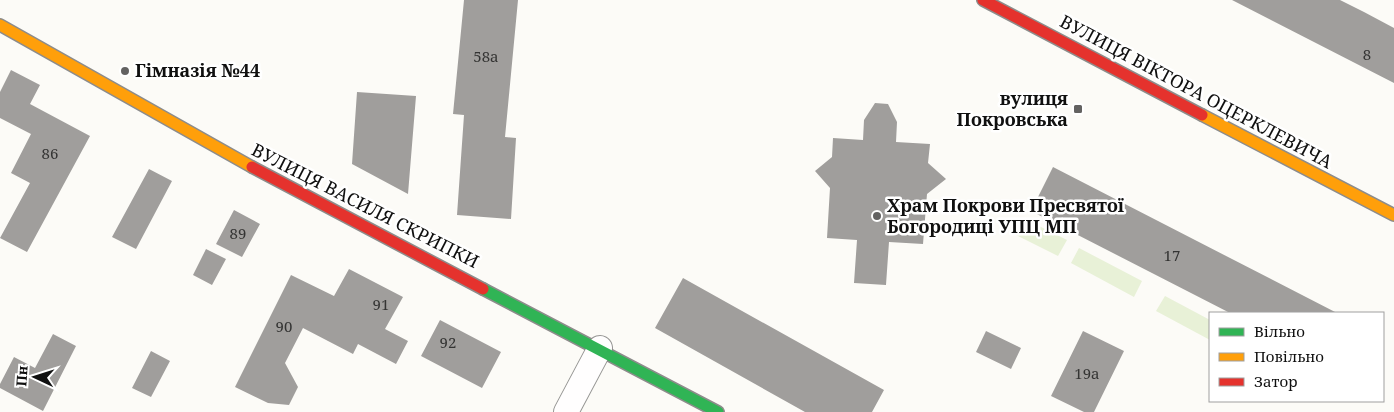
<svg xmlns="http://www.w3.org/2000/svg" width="1394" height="412" font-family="'Noto Serif',serif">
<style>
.green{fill:#e8f1d7}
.building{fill:#a09e9c}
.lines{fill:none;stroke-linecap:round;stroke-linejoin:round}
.street-casing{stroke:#969694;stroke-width:26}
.fast-casing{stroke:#8d8c8b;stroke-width:14}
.slow-casing{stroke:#8d8c8b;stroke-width:14}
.jam-casing{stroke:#8d8c8b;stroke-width:14}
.street{stroke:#fffefe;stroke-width:24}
.fast{stroke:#30b455;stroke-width:11}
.slow{stroke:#ff9f0a;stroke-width:11}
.jam{stroke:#e5322d;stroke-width:11}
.poi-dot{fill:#636261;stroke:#fff;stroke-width:2}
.labels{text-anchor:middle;stroke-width:5;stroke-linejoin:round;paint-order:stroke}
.number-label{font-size:15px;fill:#343433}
.poi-label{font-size:18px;font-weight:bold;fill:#101010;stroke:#fff;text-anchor:start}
.street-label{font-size:18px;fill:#101010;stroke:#fff}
</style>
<rect width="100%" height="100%" fill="#fcfbf7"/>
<!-- green -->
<path class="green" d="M1025 219 1067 240 1058 256 1016 235Z
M1079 248 1142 281 1134 297 1071 263Z
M1165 296 1210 320V340L1156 311Z"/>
<!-- building -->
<path class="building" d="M464 0H518L505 137 516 138 511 219 457 215 464 115 453 114Z
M1232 0H1340L1364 12 1394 28V83Z
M11 70 40 85 30 104 90 136 27 252 0 238 30 183 11 173 31 134 0 118V92Z
M357 92 416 96 408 194 352 164Z
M875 103 888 104 897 122 896 142 930 144 928 163 946 179 927 194 923 244 889 242 886 285 854 283 857 240 827 238 830 188 815 171 832 157 833 138 863 140 864 120Z
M1053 167 1337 313H1230L1031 211Z
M149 169 172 181 136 249 112 237Z
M234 210 260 224 242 257 216 244Z
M206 249 226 259 212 285 193 275Z
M349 269 403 297 385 329 408 341 396 364 358 344 353 354 303 328 285 363 298 387 289 405 268 403 235 387 291 275 334 296Z
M683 278 884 390 872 412H805L655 328Z
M440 320 501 352 482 388 421 356Z
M986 331 1021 348 1011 369 976 352Z
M1083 331 1124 351 1094 412H1084L1051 396Z
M53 334 76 346 43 411 0 388V384L14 357 35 368Z
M151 351 170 361 151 397 132 388Z"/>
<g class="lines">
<!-- street casing -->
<g class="street-casing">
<path id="street" d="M566 412 600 348"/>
</g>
<!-- fast casing -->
<g class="fast-casing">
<path id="fast" d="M483 289 718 412"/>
</g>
<!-- slow casing -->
<g class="slow-casing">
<path id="slow" d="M0 25 252 167
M1202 115 1394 215"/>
</g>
<!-- jam casing -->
<g class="jam-casing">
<path id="jam" d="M983 0 1202 115
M252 167 483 289"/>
</g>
<!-- street -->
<use href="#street" class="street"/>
<!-- fast -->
<use href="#fast" class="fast"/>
<!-- slow -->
<use href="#slow" class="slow"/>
<!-- jam -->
<use href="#jam" class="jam"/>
</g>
<!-- markers -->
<g class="poi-dot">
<circle cx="125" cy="71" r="5"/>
<rect x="1073" y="104" width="10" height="10" rx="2.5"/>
<circle cx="877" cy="216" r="5"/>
</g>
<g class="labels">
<!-- number labels -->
<g class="number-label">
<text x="1367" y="60">8</text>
<text x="486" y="62">58а</text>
<text x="50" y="159">86</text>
<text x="238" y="239">89</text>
<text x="1172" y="261">17</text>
<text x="381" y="310">91</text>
<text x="284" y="332">90</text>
<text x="448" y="348">92</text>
<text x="1087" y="379">19а</text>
</g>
<!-- poi labels -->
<g class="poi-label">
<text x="135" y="77">Гімназія №44</text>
<text x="1068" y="105" text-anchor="end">вулиця<tspan x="1068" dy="21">Покровська</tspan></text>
<text x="887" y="212">Храм Покрови Пресвятої<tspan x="887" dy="21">Богородиці УПЦ МП</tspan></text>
</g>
<!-- street labels -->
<g class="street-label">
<text transform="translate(1196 92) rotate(28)" y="6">ВУЛИЦЯ ВІКТОРА ОЦЕРКЛЕВИЧА</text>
<text transform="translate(365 206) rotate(27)" y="6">ВУЛИЦЯ ВАСИЛЯ СКРИПКИ</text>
</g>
</g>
<!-- legend -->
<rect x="1209" y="312" width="175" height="90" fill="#ffffff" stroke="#9f9f9f"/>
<rect x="1219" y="328" width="25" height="8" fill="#30b455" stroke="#9f9f9f"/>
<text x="1254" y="337" font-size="15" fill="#101010">Вільно</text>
<rect x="1219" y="353" width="25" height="8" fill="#ff9f0a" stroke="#9f9f9f"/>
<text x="1254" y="362" font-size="15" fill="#101010">Повільно</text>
<rect x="1219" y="378" width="25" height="8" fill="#e5322d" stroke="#9f9f9f"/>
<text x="1254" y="387" font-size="15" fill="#101010">Затор</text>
<!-- north arrow -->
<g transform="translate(35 377) rotate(274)" stroke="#ffffff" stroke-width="4" paint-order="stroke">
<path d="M0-4L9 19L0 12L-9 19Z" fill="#101010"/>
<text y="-8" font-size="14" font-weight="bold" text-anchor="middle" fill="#101010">Пн</text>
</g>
</svg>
